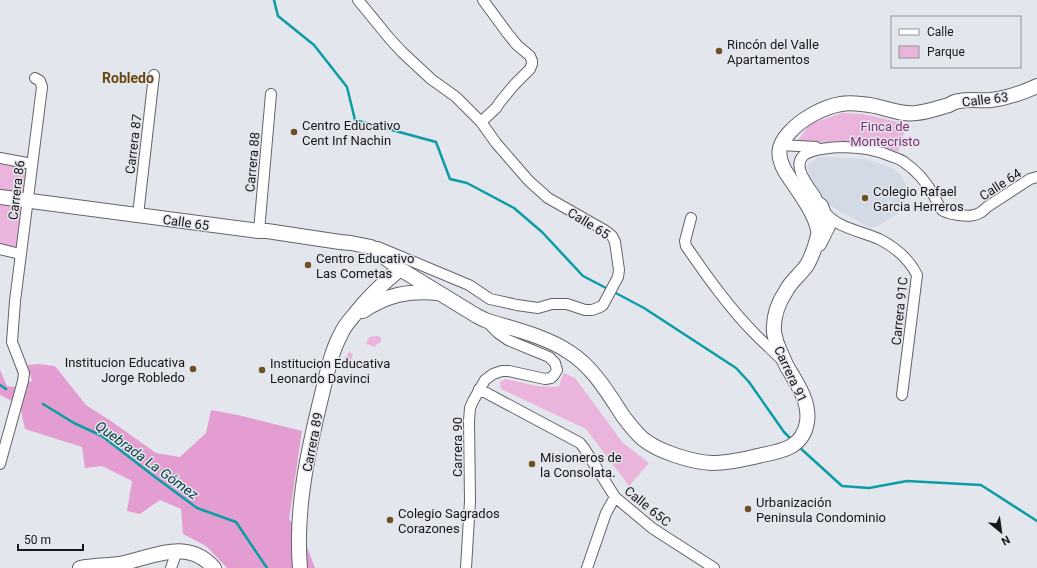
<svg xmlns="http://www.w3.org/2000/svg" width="1037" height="568" font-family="Roboto,sans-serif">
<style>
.built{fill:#d4d9e6}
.green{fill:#ebb4dc}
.forest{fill:#e39dd1}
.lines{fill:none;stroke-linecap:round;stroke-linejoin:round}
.stream{stroke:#0a9da6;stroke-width:2.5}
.street-casing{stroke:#62646a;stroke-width:12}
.secondary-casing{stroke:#62646a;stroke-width:16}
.street{stroke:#fff;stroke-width:10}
.secondary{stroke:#fff;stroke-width:14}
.poi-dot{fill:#6d5124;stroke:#e4e6ed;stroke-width:1.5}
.labels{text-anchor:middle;stroke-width:3;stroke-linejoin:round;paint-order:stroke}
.poi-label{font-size:13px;fill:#18181a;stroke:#e4e6ed;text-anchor:start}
.street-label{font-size:13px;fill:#18181a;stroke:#e4e6ed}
.park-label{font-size:13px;fill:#823171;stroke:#e4e6ed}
.neighbourhood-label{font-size:14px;font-weight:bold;fill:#674812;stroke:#e4e6ed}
.water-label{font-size:14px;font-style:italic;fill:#043e42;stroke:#e4e6ed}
</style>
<rect width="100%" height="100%" fill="#e4e6ed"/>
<!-- built -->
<path class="built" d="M818 157 866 159 892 168 902 176 907 190 903 210 880 225 870 228 829 205 810 176 807 166Z"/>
<!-- green -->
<path class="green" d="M842 113 863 114 907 124 898 152 865 143 833 142 796 143 810 124Z
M0 162 30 167 19 248 4 246 0 244Z
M377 336 381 337V342L377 344 375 347 366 344 369 337Z
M349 352 353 354 349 366 343 364 347 355Z
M564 373 575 378 623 443 649 463 629 486 586 429 501 389 500 382 505 379 537 386 557 387 560 385 561 379Z"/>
<!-- forest -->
<path class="forest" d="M39 364 55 366 86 405 111 421 156 453 180 457 206 433 211 410 238 415 302 431 289 519 307 547 315 568H227L206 546 183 534 181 509 160 500 140 514 127 511 132 481 102 466 85 468 82 447 25 429 21 411 10 400 0 395V370L7 386 13 387 32 381 28 365Z"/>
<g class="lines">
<!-- stream -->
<path class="stream" d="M274 0 278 16 314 45 347 87 355 120 436 142 450 179 467 183 514 208 542 232 583 276 608 289
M612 291 644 308 736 368 749 382 784 432 792 440
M0 385 6 389
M43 404 74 423 102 436 155 477 197 508 236 522 267 568
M798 446 842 486 869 488 907 481 981 485 1037 521"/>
<!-- street casing -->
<g class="street-casing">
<path id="street" d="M358 0 390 39 402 52 431 79 456 97 481 122 496 143 529 181 548 198 606 231 612 236 615 242 619 270 618 277 603 305 600 307 592 310H585L567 304H552L538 308 517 305 490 299 469 285 378 247H375
M481 122 496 108 500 102 514 85 530 69 532 64V61L530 56 517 45 508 34 483 0
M781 145 816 147
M0 158 32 164
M816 197C809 186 791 166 804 155 812 149 833 147 843 147 862 148 875 149 893 157 897 158 901 160 904 162 917 171 927 183 934 196 937 201 938 206 942 210 947 214 967 217 974 215 980 214 983 211 987 207L1030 179 1037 177
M824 211C836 228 861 231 879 239 895 247 909 259 917 275L902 395
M138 215 154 75
M691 218 685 241 686 246C708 278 730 309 757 336 765 344 774 352 782 360
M259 231 271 94
M0 249 20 254
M479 389 580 443 584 448 615 497 652 528 714 568
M0 464 23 381 24 373 12 342 15 301 42 87 40 81 35 78
M171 568 177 551
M466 568 470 501 469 421 470 408 473 401 485 380 493 374 502 371H509L545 379 551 378 554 375 557 370 555 363 549 357 508 340 498 333 486 321
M587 568 606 513 615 497"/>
</g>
<!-- secondary casing -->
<g class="secondary-casing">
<path id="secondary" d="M801 189 821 206 827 223 828 226 819 244
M0 197 259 231H267L340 242 351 243 371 247 400 269 477 316 485 320C512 329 546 336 569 352 593 367 608 393 623 416 629 424 635 432 643 439 659 452 692 462 712 463 729 463 746 459 762 455 783 451 803 447 807 422 810 403 798 385 789 370 785 364 783 357 780 351 777 345 775 339 774 332 773 318 778 303 786 291 791 281 801 274 807 265 811 258 814 250 816 243 817 239 819 234 818 230 815 212 795 187 785 171 777 156 777 146 789 133 801 119 823 107 841 104 852 102 864 104 875 106 889 109 902 115 916 113 928 112 938 108 949 105 952 103 956 101 960 101 970 99 981 101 991 100 1007 98 1022 93 1037 86
M363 311C386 295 409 290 438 293
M80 568C95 565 109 566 124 563 155 556 188 538 214 568
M300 568C295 509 308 451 322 394 327 374 331 352 341 334 344 326 350 320 355 314 369 296 383 283 400 269"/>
</g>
<!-- street -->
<use href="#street" class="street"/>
<!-- secondary -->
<use href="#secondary" class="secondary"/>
</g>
<!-- markers -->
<g class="poi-dot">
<circle cx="719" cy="51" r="4"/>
<circle cx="294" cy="132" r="4"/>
<circle cx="865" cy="198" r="4"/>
<circle cx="308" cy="265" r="4"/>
<circle cx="193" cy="369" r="4"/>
<circle cx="262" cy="370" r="4"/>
<circle cx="532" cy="464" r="4"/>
<circle cx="748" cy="509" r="4"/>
<circle cx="390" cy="520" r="4"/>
</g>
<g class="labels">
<!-- poi labels -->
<g class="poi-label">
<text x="727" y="49">Rincón del Valle<tspan x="727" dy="15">Apartamentos</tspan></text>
<text x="302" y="130">Centro Educativo<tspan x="302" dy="15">Cent Inf Nachin</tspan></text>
<text x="873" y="196">Colegio Rafael<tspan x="873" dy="15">Garcia Herreros</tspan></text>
<text x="316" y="263">Centro Educativo<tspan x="316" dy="15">Las Cometas</tspan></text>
<text x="185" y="367" text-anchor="end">Institucion Educativa<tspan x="185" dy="15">Jorge Robledo</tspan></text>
<text x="270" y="368">Institucion Educativa<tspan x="270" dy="15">Leonardo Davinci</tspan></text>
<text x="540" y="462">Misioneros de<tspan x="540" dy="15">la Consolata.</tspan></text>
<text x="756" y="507">Urbanización<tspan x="756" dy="15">Peninsula Condominio</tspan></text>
<text x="398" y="518">Colegio Sagrados<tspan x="398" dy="15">Corazones</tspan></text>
</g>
<!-- street labels -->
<g class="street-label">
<text transform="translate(985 99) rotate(-7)" y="5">Calle 63</text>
<text transform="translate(133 144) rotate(-83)" y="5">Carrera 87</text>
<text transform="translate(252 162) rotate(-85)" y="5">Carrera 88</text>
<text transform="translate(1000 184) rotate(-33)" y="5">Calle 64</text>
<text transform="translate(16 190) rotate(-83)" y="5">Carrera 86</text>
<text transform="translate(186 222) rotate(8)" y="5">Calle 65</text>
<text transform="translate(589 223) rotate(32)" y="5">Calle 65</text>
<text transform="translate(899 311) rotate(-84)" y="5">Carrera 91C</text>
<text transform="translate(791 374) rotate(65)" y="5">Carrera 91</text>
<text transform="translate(312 442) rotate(-79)" y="5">Carrera 89</text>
<text transform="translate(457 447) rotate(-90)" y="5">Carrera 90</text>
<text transform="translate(648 506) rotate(39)" y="5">Calle 65C</text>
</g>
<!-- park labels -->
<g class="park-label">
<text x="885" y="131">Finca de<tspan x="885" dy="15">Montecristo</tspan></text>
</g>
<!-- neighbourhood labels -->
<g class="neighbourhood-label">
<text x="128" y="83">Robledo</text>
</g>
<!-- water labels -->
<g class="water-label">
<text transform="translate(147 460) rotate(36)" y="5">Quebrada La Gómez</text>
</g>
</g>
<!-- legend -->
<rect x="891" y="16" width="130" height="52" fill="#e4e6ed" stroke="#929499"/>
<rect x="899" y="29" width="20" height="6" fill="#ffffff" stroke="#929499"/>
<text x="927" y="36" font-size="12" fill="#18181a">Calle</text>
<rect x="899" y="46" width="20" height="12" fill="#ebb4dc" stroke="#929499"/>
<text x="927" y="56" font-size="12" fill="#18181a">Parque</text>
<!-- north arrow -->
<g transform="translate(1001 532) rotate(151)" stroke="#e4e6ed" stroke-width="3" paint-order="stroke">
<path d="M0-3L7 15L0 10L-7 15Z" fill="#18181a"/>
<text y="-6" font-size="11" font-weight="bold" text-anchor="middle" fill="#18181a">N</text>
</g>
<!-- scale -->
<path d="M18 544v6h65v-6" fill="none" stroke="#18181a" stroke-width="2"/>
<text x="24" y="544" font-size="12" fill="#18181a" stroke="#e4e6ed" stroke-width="3" paint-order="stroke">50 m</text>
</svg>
